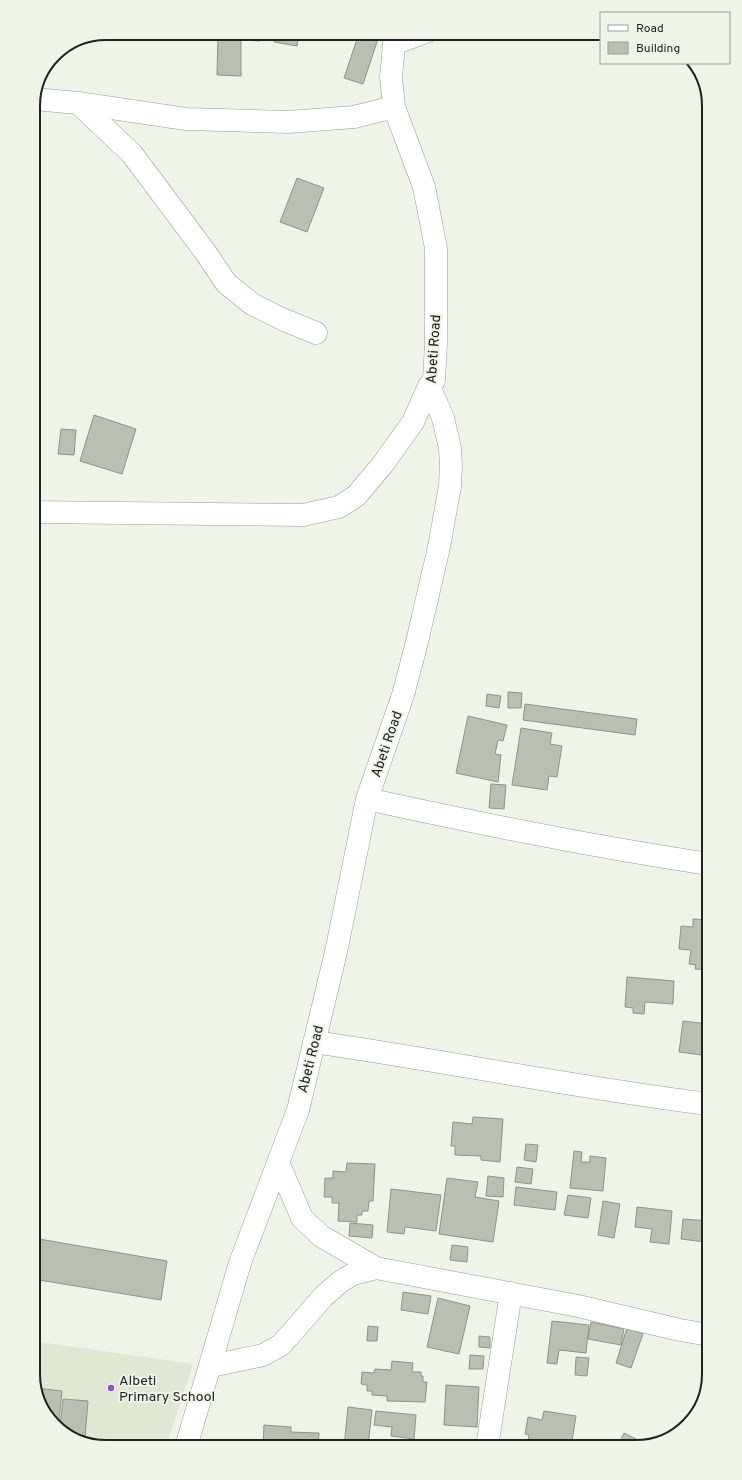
<svg xmlns="http://www.w3.org/2000/svg" width="742" height="1480" font-family="Overpass,sans-serif">
<style>
.built{fill:#e0e8d4}
.building{fill:#babfb3;stroke:#8f9488}
.lines{fill:none;stroke-linecap:round;stroke-linejoin:round}
.lane-casing{stroke:#989d91;stroke-width:14}
.street-casing{stroke:#989d91;stroke-width:23}
.lane{stroke:#fff;stroke-width:13}
.street{stroke:#fff;stroke-width:22}
.poi-dot{fill:#8e54cb;stroke:#eef4e7;stroke-width:1.5}
.labels{text-anchor:middle;stroke-width:4;stroke-linejoin:round;paint-order:stroke}
.street-label{font-size:14px;fill:#21231e;stroke:#eef4e7}
.poi-label{font-size:14px;fill:#21231e;stroke:#eef4e7;text-anchor:start}
.rim{fill:none;stroke:#21231e;stroke-width:2}
</style>
<rect width="100%" height="100%" fill="#eef4e7"/>
<!-- built -->
<path class="built" d="M33 1341 193 1364 166 1447H102L65 1435 38 1402 33 1374Z"/>
<!-- building -->
<path class="building" d="M235 33H260V41L241 40V76L217 75 218 38 235 39Z
M275 33H299L297 46 274 42Z
M359 33H380L363 84 344 78Z
M297 178 324 188 307 232 280 222Z
M94 415 136 429 122 474 80 461Z
M61 429 76 430 74 455 58 454Z
M508 692 522 693 521 708H508Z
M487 694 501 696 499 708 486 706Z
M525 704 637 719 635 735 523 720Z
M468 716 507 725 503 741 498 740 495 754 501 755 498 782 456 773Z
M521 728 552 733 550 744 562 746 557 777 549 776 547 790 512 785Z
M491 784 506 785 504 809 489 808Z
M693 919 709 920V970L695 969 696 965 689 964 691 950 679 949 681 926 693 927Z
M627 977 674 981 673 1004 645 1002 644 1014 633 1013V1008L625 1007Z
M683 1021 709 1024V1056L679 1052Z
M473 1117 503 1119 500 1162 481 1160V1156L455 1155V1146H451L453 1122 472 1124Z
M526 1144 538 1145 536 1162 524 1160Z
M574 1151 582 1152 581 1162H590V1156L606 1158 603 1191 570 1188Z
M347 1163 375 1164 373 1201H369L368 1211H362V1215H357V1222L338 1221 339 1203H332V1197H324L325 1178H333V1171L346 1172Z
M517 1167 533 1169 531 1184 515 1182Z
M488 1176 504 1178 503 1197 486 1196Z
M447 1178 478 1182 475 1197 499 1201 493 1242 439 1234Z
M516 1187 557 1192 555 1210 514 1205Z
M391 1189 441 1195 436 1231 405 1227 404 1234 387 1232Z
M568 1195 591 1198 588 1218 564 1215Z
M603 1201 620 1204 614 1238 598 1235Z
M637 1207 672 1211 669 1244 650 1242 652 1229 635 1227Z
M683 1219 709 1221V1252H704L705 1242 681 1239Z
M350 1223 373 1225 372 1238 349 1236Z
M33 1238 167 1261 161 1300 33 1279Z
M452 1245 468 1247 467 1262 450 1260Z
M403 1292 431 1296 428 1314 401 1310Z
M438 1298 470 1306 459 1354 427 1347Z
M552 1321 589 1325 586 1353 559 1350 557 1364 547 1363Z
M591 1322 624 1329 621 1345 588 1339Z
M368 1326 378 1327 377 1341H367Z
M627 1328 643 1334 631 1368 616 1363Z
M479 1336 490 1337V1348L479 1347Z
M470 1355 484 1356 483 1369H469Z
M576 1357 589 1358 587 1376 575 1375Z
M392 1361 413 1363 412 1372H421V1376H423V1382H427L425 1402 387 1401V1396L372 1395V1391H367V1385L361 1384 362 1372 374 1373 375 1369 391 1370Z
M446 1385 479 1387 477 1427 444 1425Z
M36 1388 62 1391 59 1419 52 1418 38 1402Z
M63 1399 88 1401 85 1438 90 1439V1443L65 1435 60 1428Z
M348 1407 372 1410 368 1447H344Z
M376 1411 416 1415 414 1439 391 1436 392 1427 374 1425Z
M544 1411 576 1416 571 1447H521V1444L527 1445 529 1435 525 1434 528 1417 542 1420Z
M264 1425 291 1427V1432L319 1433 318 1447H263Z
M624 1433 640 1441 637 1447H617Z
M592 1440 604 1442V1447H591Z"/>
<g class="lines">
<!-- lane casing -->
<g class="lane-casing">
<path id="lane" d="M393 49 436 33"/>
</g>
<!-- street casing -->
<g class="street-casing">
<path id="street" d="M34 99 78 103 186 119 288 122 354 117 394 107
M78 103 132 154 206 253 226 283 252 304 282 319 316 333
M33 512 303 515 339 507 356 496 383 464 413 422 429 386
M367 799C481 824 594 847 709 864
M314 1042C446 1061 577 1088 709 1104
M278 1162 302 1218 321 1236 376 1268
M211 1366 263 1355 281 1345 324 1296 340 1282 353 1274 376 1268 578 1306 680 1330 709 1335
M186 1447 240 1263 298 1110 336 952 367 799 403 695 417 642 439 547 450 486 451 467 450 448 443 418 429 386 434 381 436 343V248L424 187 394 107 391 77 395 33
M487 1447 511 1293"/>
</g>
<!-- lane -->
<use href="#lane" class="lane"/>
<!-- street -->
<use href="#street" class="street"/>
</g>
<!-- markers -->
<circle class="poi-dot" cx="111" cy="1388" r="4"/>
<g class="labels">
<!-- street labels -->
<g class="street-label">
<text transform="translate(433 349) rotate(-86)" y="5">Abeti Road</text>
<text transform="translate(386 744) rotate(-71)" y="5">Abeti Road</text>
<text transform="translate(310 1059) rotate(-76)" y="5">Abeti Road</text>
</g>
<!-- poi labels -->
<g class="poi-label">
<text x="119" y="1385">Albeti<tspan x="119" dy="16">Primary School</tspan></text>
</g>
</g>
<!-- crop -->
<path d="M0 0H742V1480H0ZM106 40H636A66 66 0 0 1 702 106V1374A66 66 0 0 1 636 1440H106A66 66 0 0 1 40 1374V106A66 66 0 0 1 106 40Z" fill="#eef4e7" fill-rule="evenodd"/>
<path class="rim" d="M106 40H636A66 66 0 0 1 702 106V1374A66 66 0 0 1 636 1440H106A66 66 0 0 1 40 1374V106A66 66 0 0 1 106 40Z"/>
<!-- legend -->
<rect x="600" y="12" width="130" height="52" fill="#eef4e7" stroke="#9ca097"/>
<rect x="608" y="25" width="20" height="6" fill="#ffffff" stroke="#9ca097"/>
<text x="636" y="32" font-size="12" fill="#21231e">Road</text>
<rect x="608" y="42" width="20" height="12" fill="#babfb3" stroke="#9ca097"/>
<text x="636" y="52" font-size="12" fill="#21231e">Building</text>
</svg>
